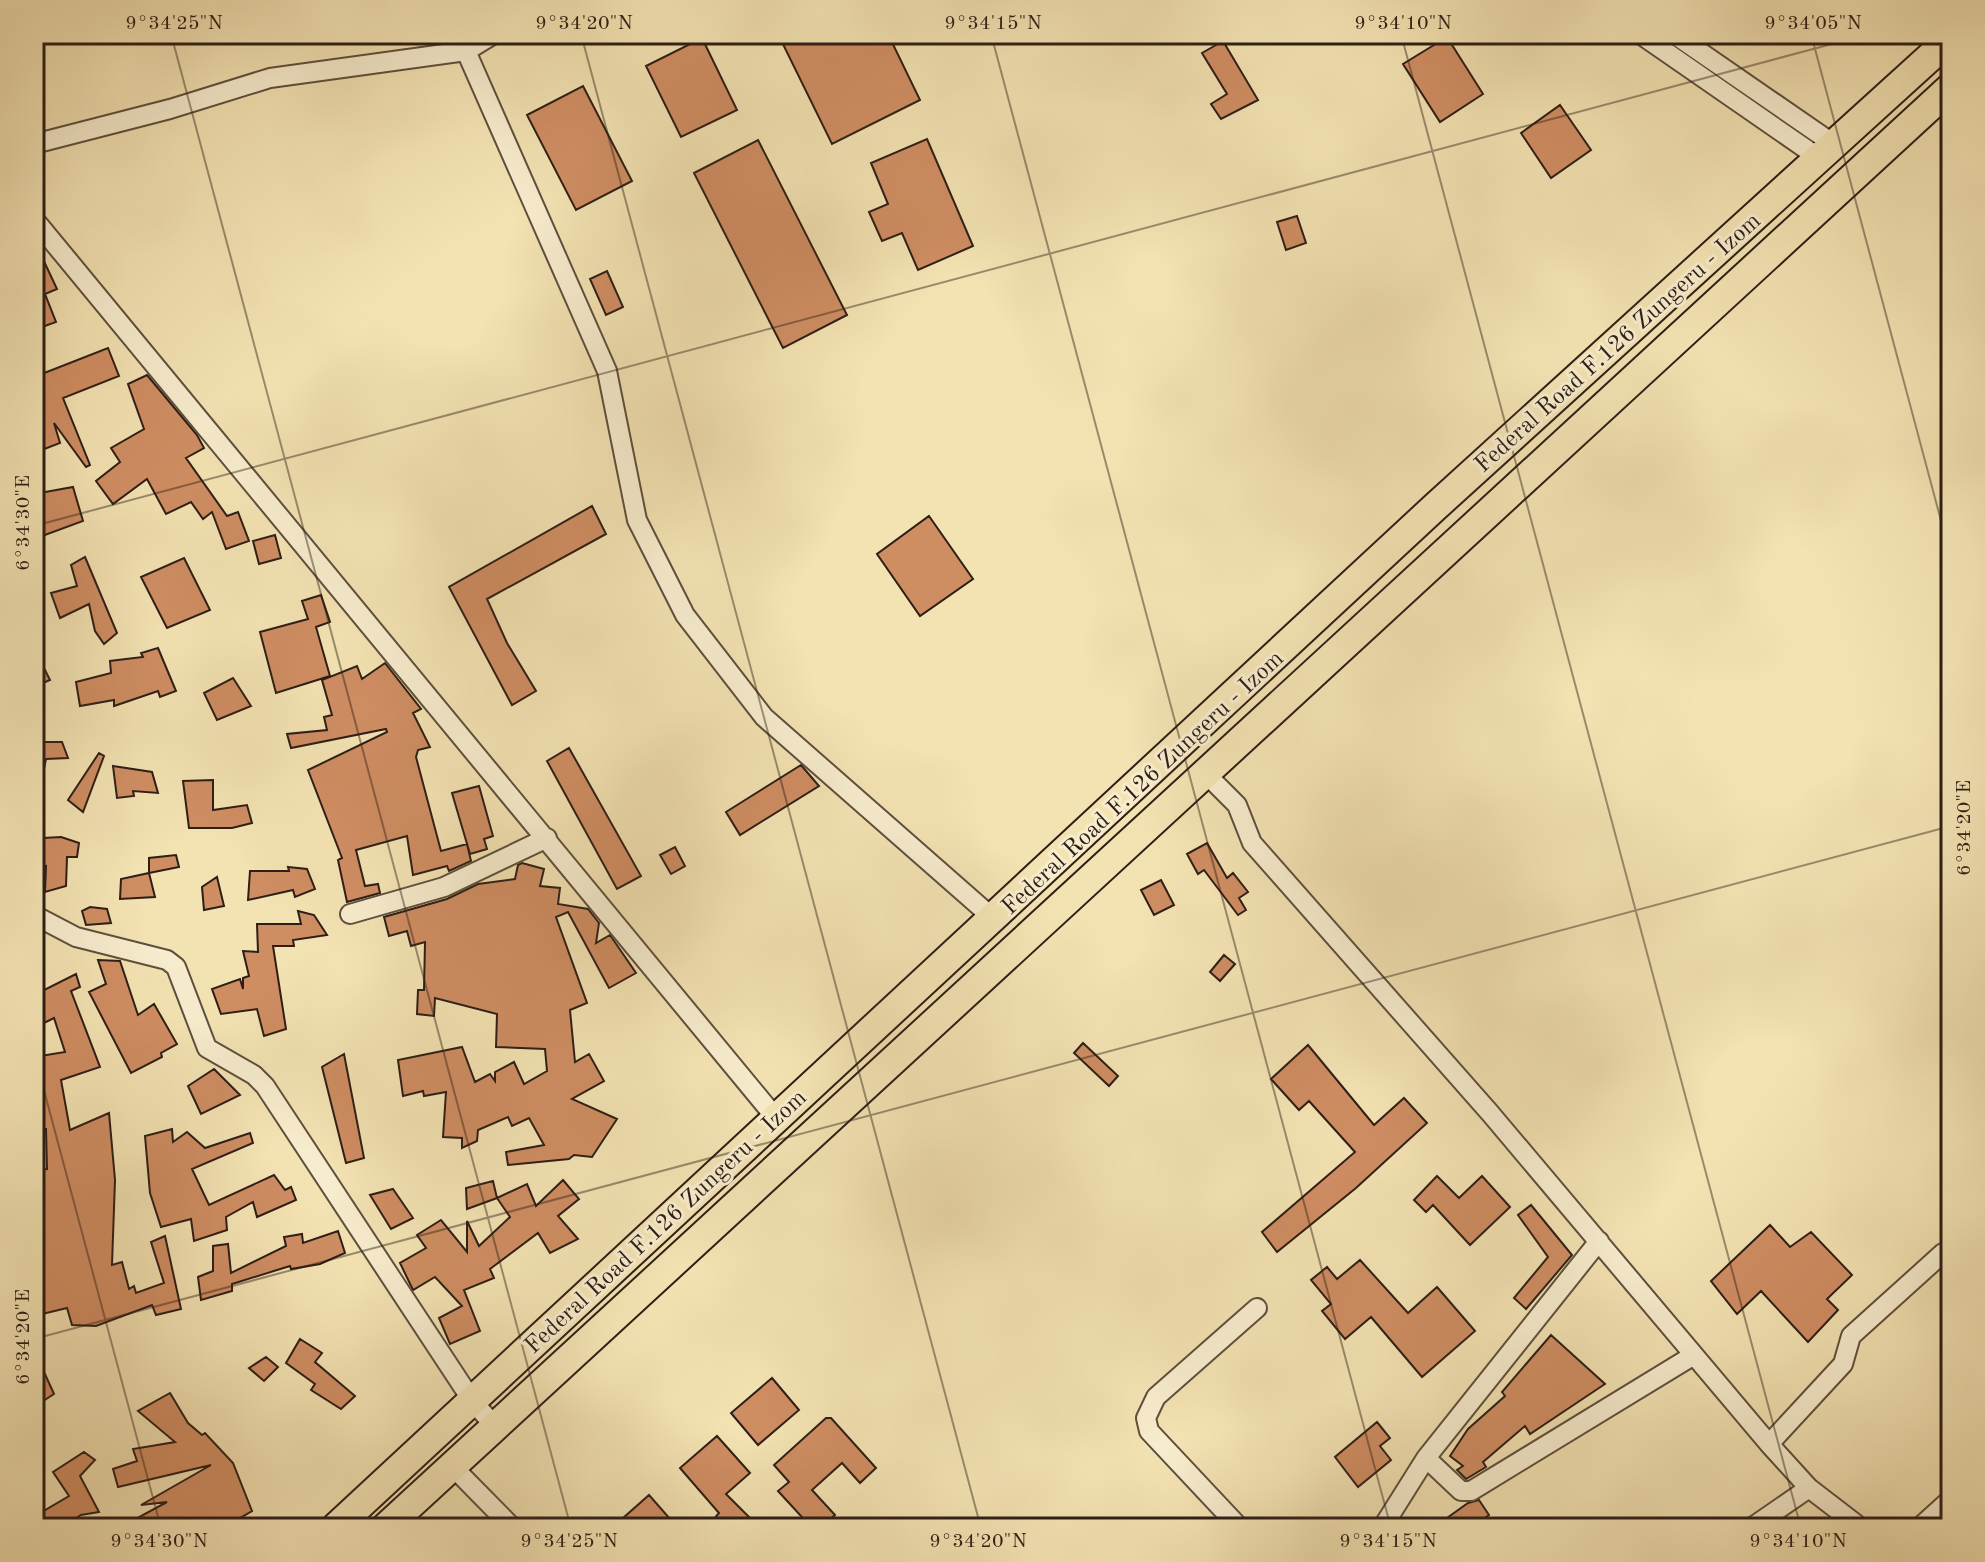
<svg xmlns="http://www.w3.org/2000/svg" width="1985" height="1562" font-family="'Old Standard TT',serif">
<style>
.building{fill:#cf8d62;stroke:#2d1e16;stroke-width:2}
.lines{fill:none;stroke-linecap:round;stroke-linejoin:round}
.street-casing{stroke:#5e4f3d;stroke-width:22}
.primary-casing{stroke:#2d1e16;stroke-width:32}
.street{stroke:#f7eccd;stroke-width:18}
.primary{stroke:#f3e2b2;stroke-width:28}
.ticks{fill:none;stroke:#2d1e16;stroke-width:2;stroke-opacity:0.45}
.labels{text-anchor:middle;stroke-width:6;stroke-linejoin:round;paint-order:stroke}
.street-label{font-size:24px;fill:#2d1e16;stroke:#f7eccd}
.neatline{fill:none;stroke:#2d1e16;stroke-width:3}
.ticks-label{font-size:20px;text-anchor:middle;fill:#2d1e16}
</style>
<rect width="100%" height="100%" fill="#f3e2b2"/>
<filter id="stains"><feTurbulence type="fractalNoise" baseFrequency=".0025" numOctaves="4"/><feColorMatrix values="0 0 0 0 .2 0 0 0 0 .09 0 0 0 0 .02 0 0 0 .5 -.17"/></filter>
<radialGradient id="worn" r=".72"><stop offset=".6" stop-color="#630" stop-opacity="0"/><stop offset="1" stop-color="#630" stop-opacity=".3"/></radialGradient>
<!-- building -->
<path class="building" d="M778 34H888L920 100 832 144Z
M1447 37 1483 94 1440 122 1403 64Z
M702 38 737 110 681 137 646 66Z
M1223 41 1258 100 1221 119 1211 104 1227 94 1202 53Z
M583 86 632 181 576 210 527 115Z
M1560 105 1591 150 1551 178 1521 133Z
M927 139 973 246 918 270 902 233 882 241 869 212 888 204 871 163Z
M758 140 847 315 783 348 694 173Z
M1297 216 1306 243 1286 250 1277 222Z
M34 240 57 289 45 294 56 322 34 330Z
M607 271 623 307 606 315 590 279Z
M108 348 119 376 63 398 90 465 86 467 54 423 60 443 34 453V377Z
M147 375 197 435 204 448 186 458 227 516 238 512 249 541 226 549 212 512 203 519 191 502 166 514 147 479 113 504 96 481 120 462 111 448 144 429 128 384Z
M73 487 83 521 34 539V494Z
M592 506 606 534 487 599 507 643 536 691 512 705 449 587Z
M929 516 973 579 920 616 877 554Z
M275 535 281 558 259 564 253 541Z
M85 557 117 633 104 644 95 631 89 604 60 618 51 593 77 586 71 565Z
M184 558 210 610 167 628 141 577Z
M321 595 330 622 316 627 330 676 276 693 260 632 308 619 302 601Z
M34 648 50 680 34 687Z
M158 648 176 691 160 697 158 691 114 706V700L80 706 76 682 111 673 110 661 143 657 141 653Z
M385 663 421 709 413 713 430 747 418 750 416 757 441 851 467 844 471 861 449 871 447 866 413 875 407 836 356 850 365 886 378 884 380 893 347 902 338 860 342 858 308 770 387 732 386 729 291 748 287 734 327 730 324 717 332 715 322 680 357 666 362 679Z
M233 678 251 706 217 720 204 693Z
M34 742H62L68 758 46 759 40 788 34 787Z
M569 748 641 876 617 889 547 761Z
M99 753 104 756 83 812 68 800Z
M801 765 819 786 740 835 726 812Z
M113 766 152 772 158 793 133 791 134 796 117 798Z
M213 780V810L247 805 252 823 232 828H189L183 781Z
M479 786 493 836 484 839 487 849 470 854 452 793Z
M61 837 79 843 77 857H67L66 886 45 892 46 866 34 868V851L43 838Z
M1207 843 1227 878 1233 873 1248 892 1239 898 1246 910 1238 915 1204 870 1198 874 1187 854Z
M675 847 685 866 671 874 660 855Z
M176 855 179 867 149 873V858Z
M522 863 544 869 540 886 560 888 558 904 588 909 599 923 596 943 610 935 636 973 609 988 568 912 556 917 587 1003 570 1010 575 1062 589 1054 604 1081 572 1099 617 1119 592 1157 574 1155 569 1159 508 1165 506 1152 544 1145 529 1118 512 1126 508 1117 478 1130 477 1141 462 1148V1138L443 1137 446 1092 424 1096 423 1091 403 1096 398 1060 462 1047 475 1082 490 1074 495 1081V1072L514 1062 524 1084 547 1071 545 1049 496 1047 497 1014 435 998 434 1016 417 1014 418 990H424L425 942 411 946 407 931 389 936 384 917 447 899 478 884 515 879 518 865Z
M288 867 307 869 315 889 295 897 293 890 248 900 250 871H289Z
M149 873 155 897 120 899 121 879Z
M217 877 224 906 204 910 202 887Z
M1161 880 1174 905 1154 915 1141 890Z
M90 907 107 909 111 923 86 925 82 911Z
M298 911 314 915 327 935 293 940 294 946H273L286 1029 264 1036 257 1009 221 1014 212 989 240 979 243 989V978L249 976 243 951 258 952 257 924H301Z
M1224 955 1235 964 1220 981 1210 972Z
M98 960 120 961 138 1015 154 1004 177 1044 161 1053 162 1057 131 1073 89 992 106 984Z
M76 974 80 987 71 991 100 1067 61 1080 70 1130 109 1113 115 1180 112 1265 122 1262 129 1289 134 1286 136 1293 164 1283 151 1242 165 1236 181 1309 156 1315 152 1305 96 1326 72 1325 67 1308 34 1316V1286L43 1282 34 1229V1170L47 1169 46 1129 34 1130V1057L65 1052 54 1018 34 1028V995Z
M1083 1043 1118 1076 1109 1086 1074 1053Z
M1308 1045 1374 1125 1404 1098 1427 1123 1356 1188 1277 1252 1262 1232 1355 1152 1309 1101 1299 1110 1271 1079Z
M344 1054 364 1158 346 1163 322 1067Z
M214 1069 240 1095 201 1114 188 1086Z
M172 1129 173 1142 187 1132 205 1148 250 1133 253 1143 192 1169 209 1205 274 1175 285 1190 291 1187 296 1200 257 1217 253 1202 226 1217 227 1230 194 1241 191 1219 161 1227 150 1193 145 1136Z
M1437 1176 1459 1198 1482 1176 1510 1207 1470 1245 1433 1205 1426 1212 1414 1200Z
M563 1180 579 1199 558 1216 578 1239 550 1253 538 1233 490 1269 494 1278 464 1290 480 1331 450 1344 439 1318 462 1306 435 1277 413 1290 400 1263 426 1248 417 1235 441 1220 467 1252V1221L479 1246 510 1217 497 1198 527 1184 536 1206Z
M493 1181 497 1198 467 1209 466 1188Z
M393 1189 413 1218 391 1229 370 1195Z
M1531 1205 1572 1255 1526 1309 1514 1298 1548 1257 1518 1215Z
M1770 1225 1790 1247 1811 1232 1852 1275 1827 1299 1838 1310 1808 1342 1761 1291 1737 1314 1711 1281Z
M338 1231 345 1253 320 1264 291 1269 290 1266 232 1284V1291L201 1300 198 1277 213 1271V1246L228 1244 231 1273 286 1246 284 1237 302 1234 303 1243Z
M1360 1260 1408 1313 1437 1287 1475 1331 1422 1377 1371 1317 1345 1339 1322 1311 1331 1304 1311 1280 1327 1267 1337 1279Z
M1551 1335 1605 1384 1530 1434 1525 1426 1483 1462 1486 1467 1466 1479 1457 1470 1463 1466 1450 1456 1468 1429 1505 1396 1502 1392Z
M300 1339 322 1353 315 1362 355 1396 341 1409 311 1390 315 1384 286 1363Z
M34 1350 54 1394 34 1407Z
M266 1357 278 1367 264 1381 249 1368Z
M772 1378 799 1410 758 1445 731 1413Z
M170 1393 188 1423 202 1435 205 1433 233 1463 252 1511 223 1528H119L167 1502 141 1505 211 1465 118 1487 113 1469 137 1461 133 1449 175 1442 138 1411Z
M826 1418H831L876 1468 860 1483 842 1463 812 1490 835 1515 821 1528H812L778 1491 789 1482 774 1465Z
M1377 1422 1390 1438 1380 1446 1391 1460 1358 1487 1335 1457Z
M717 1436 750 1473 726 1494 760 1528H721L713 1520 719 1513 680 1468Z
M84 1452 95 1460 80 1476 99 1512 81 1515 61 1528H43L37 1515 69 1496 53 1472Z
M649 1495 678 1528H629L622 1519Z
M1479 1500 1489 1515 1471 1528H1433L1468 1503Z"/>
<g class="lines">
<!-- street casing -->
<g class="street-casing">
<path id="street" d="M1640 34 1819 158
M1674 34 1835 145
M466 51 607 371 637 520 685 615 764 717 994 919
M34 144 170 109 270 78 466 51 494 34
M34 219 775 1117
M1206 774 1237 805 1252 843 1490 1113 1769 1444 1809 1488 1861 1528
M350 914 444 887 547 838
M34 915 76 937 167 960 176 967 207 1048 254 1075 265 1086 473 1402 495 1426
M1769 1444 1843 1364 1851 1336 1943 1253
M1426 1458 1461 1491H1471L1694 1355
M452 1466 513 1528
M1240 1528 1149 1431 1146 1418 1156 1397 1257 1308
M1382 1528 1426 1458 1599 1241
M1751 1528 1809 1488
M1919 1528 1951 1499"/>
</g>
<!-- primary casing -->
<g class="primary-casing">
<path id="primary" d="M335 1528 1435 507 1951 38
M385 1528 1951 87"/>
</g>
<!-- street -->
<use href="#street" class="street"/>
<!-- primary -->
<use href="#primary" class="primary"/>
</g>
<!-- ticks -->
<path class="ticks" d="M171 34 571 1528M581 34 981 1528M991 34 1391 1528M1401 34 1801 1528M1811 34 1951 558M34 526 1869 34M34 1053 161 1528M34 1339 1951 826"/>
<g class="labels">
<!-- street labels -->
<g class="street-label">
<text transform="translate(1617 342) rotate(-42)" y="8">Federal Road F.126 Zungeru - Izom</text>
<text transform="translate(1142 782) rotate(-43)" y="8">Federal Road F.126 Zungeru - Izom</text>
<text transform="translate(665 1221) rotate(-43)" y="8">Federal Road F.126 Zungeru - Izom</text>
</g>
</g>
<!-- margin -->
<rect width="1985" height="1562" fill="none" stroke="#f3e2b2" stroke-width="88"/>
<rect x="44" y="44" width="1897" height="1474" class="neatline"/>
<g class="ticks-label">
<text x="174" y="29">9°34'25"N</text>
<text x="584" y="29">9°34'20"N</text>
<text x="993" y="29">9°34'15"N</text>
<text x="1403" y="29">9°34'10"N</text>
<text x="1813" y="29">9°34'05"N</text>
<text transform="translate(22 523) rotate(-90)" y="7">6°34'30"E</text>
<text transform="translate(1963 828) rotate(-90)" y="7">6°34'20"E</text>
<text transform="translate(22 1337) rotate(-90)" y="7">6°34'20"E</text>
<text x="159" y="1547">9°34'30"N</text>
<text x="569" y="1547">9°34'25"N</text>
<text x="978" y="1547">9°34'20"N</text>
<text x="1388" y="1547">9°34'15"N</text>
<text x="1798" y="1547">9°34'10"N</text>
</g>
<rect width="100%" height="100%" filter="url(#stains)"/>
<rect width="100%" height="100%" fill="url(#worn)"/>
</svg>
